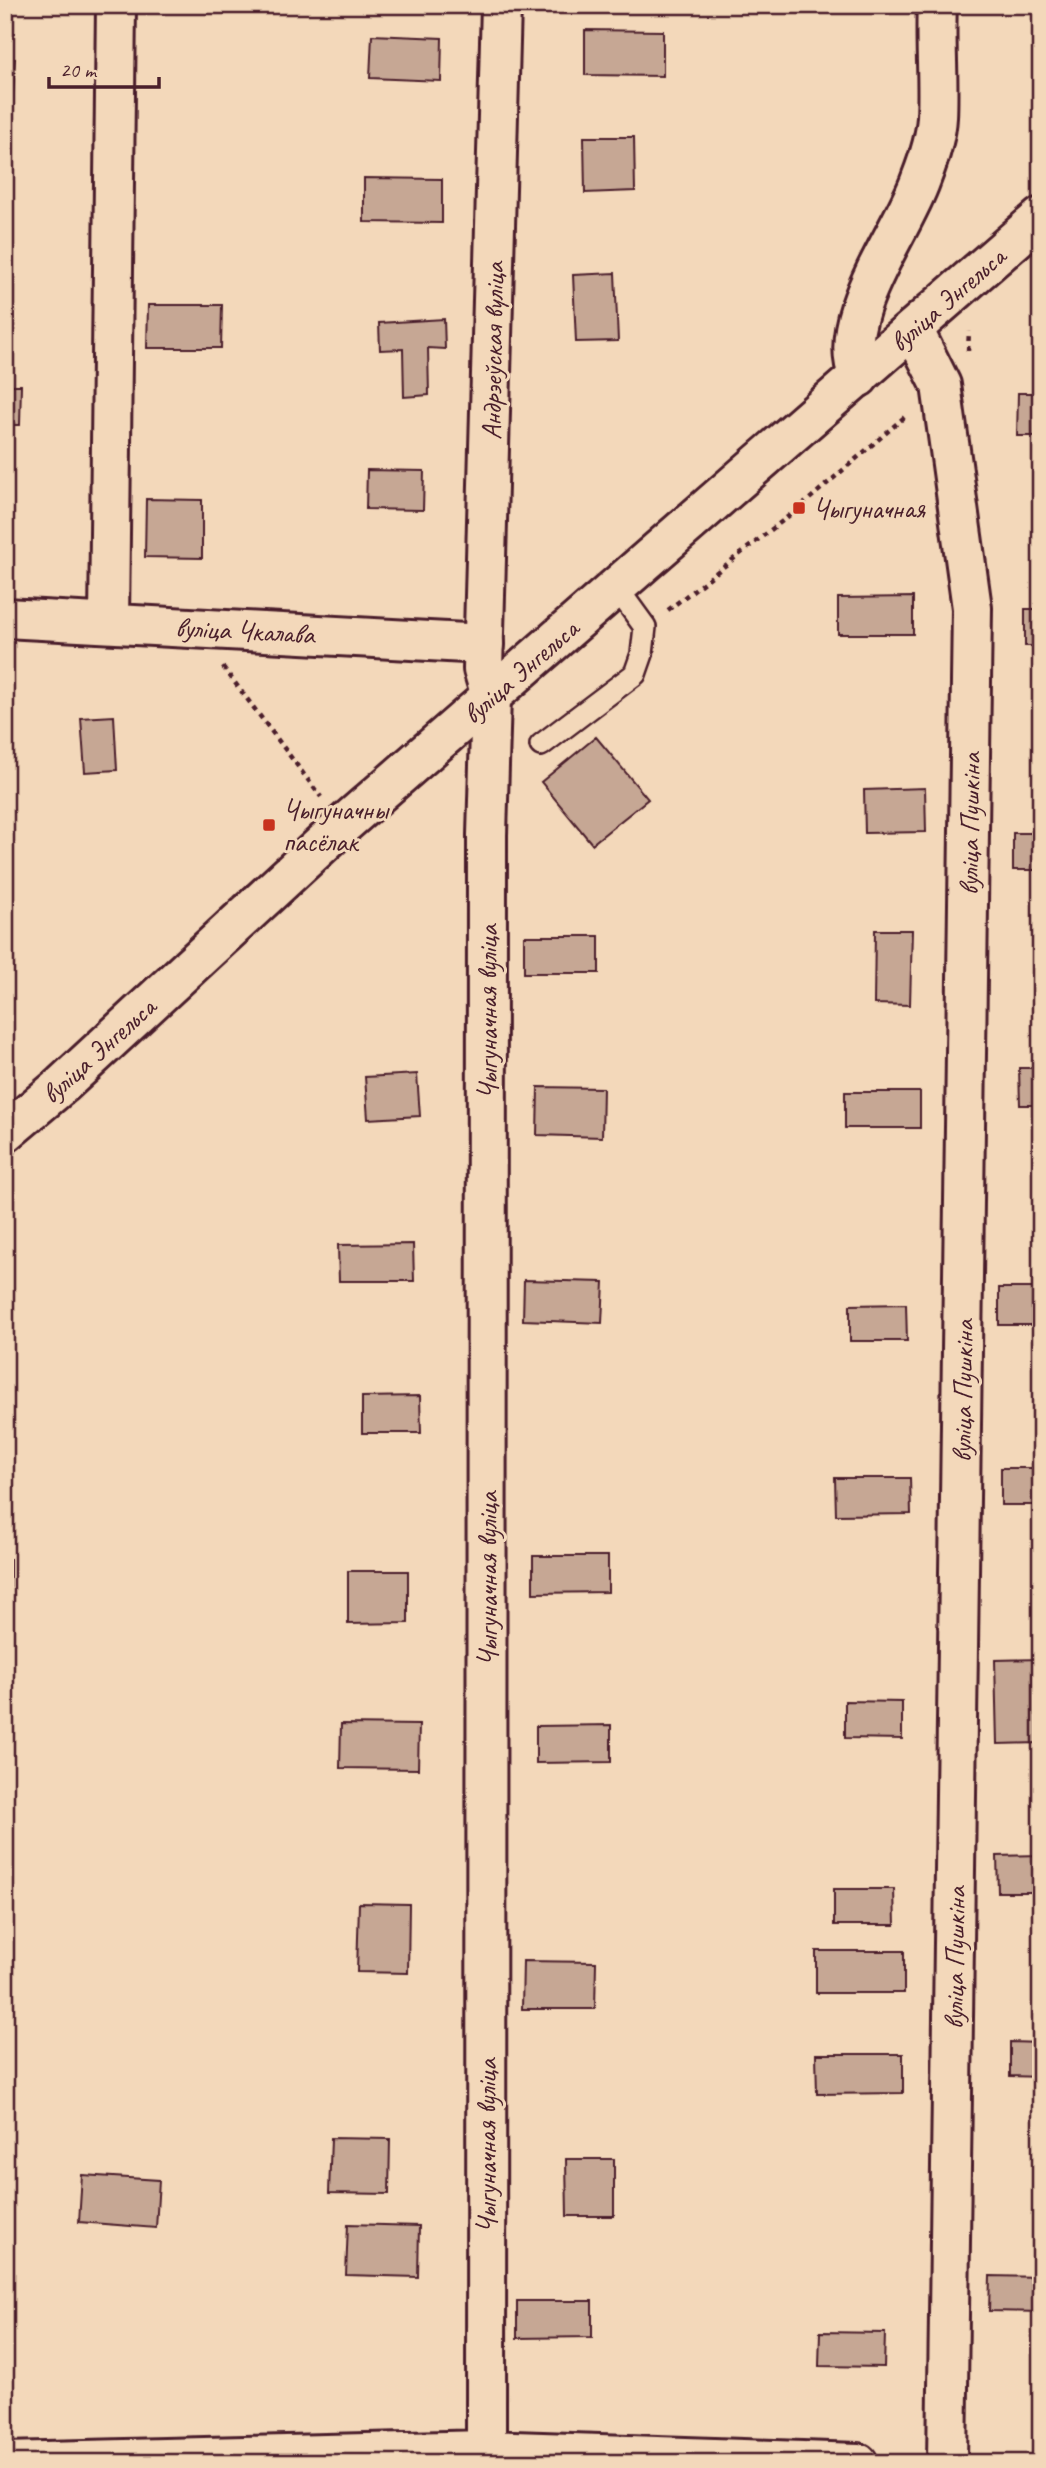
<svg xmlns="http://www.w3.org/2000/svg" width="1046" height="2468" font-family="Caveat,sans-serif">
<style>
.building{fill:#c6a794;stroke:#4a1f2b;stroke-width:2}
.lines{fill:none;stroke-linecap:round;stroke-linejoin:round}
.lane-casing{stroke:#4a1f2b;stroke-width:26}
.street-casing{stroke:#4a1f2b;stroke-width:44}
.secondary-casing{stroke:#4a1f2b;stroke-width:44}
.primary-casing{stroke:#4a1f2b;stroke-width:44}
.path{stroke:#4a1f2b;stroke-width:4.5;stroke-dasharray:5 5;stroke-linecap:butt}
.lane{stroke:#f3d8ba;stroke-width:21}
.street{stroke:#f3d8ba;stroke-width:38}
.secondary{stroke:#f3d8ba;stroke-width:38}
.primary{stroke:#f3d8ba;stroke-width:38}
.poi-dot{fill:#c8321e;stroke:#f3d8ba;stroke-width:2.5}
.labels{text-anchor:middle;stroke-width:6;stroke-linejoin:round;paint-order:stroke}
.street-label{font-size:28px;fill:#4a1f2b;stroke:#f3d8ba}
.poi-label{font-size:28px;fill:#4a1f2b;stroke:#f3d8ba;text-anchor:start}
</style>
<rect width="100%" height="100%" fill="#f3d8ba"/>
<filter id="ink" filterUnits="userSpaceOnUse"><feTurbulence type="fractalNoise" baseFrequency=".0143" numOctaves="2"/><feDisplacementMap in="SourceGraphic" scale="14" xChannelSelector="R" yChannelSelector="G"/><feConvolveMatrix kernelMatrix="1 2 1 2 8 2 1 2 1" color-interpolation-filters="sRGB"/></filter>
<g filter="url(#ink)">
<!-- building -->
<path class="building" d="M585 30 663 31V76L585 75Z
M372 35 442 38 441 81 370 78Z
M5 58 15 59 12 112 5 111Z
M584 137H634L635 191 585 193Z
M364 178 442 179V223L364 222Z
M5 245 13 246 10 299H5Z
M615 273 618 341 576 342 573 275Z
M148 305H222L221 348H147Z
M444 319 445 349 428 348 429 395 404 397 403 349 380 350 379 323Z
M5 385H21L20 425H5Z
M1018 393H1041V436H1017Z
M367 470 424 471 423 510 366 509Z
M146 499 202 500V558L145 557Z
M913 597V634H838V598Z
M1025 609H1041V646H1025Z
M114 716 117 770 85 772 81 718Z
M596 737 648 799 592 844 541 782Z
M925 788 926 832 865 833 864 790Z
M1013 833H1041V870H1013Z
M875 930H912L910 1005 874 1004Z
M524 936H599V973H524Z
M1019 1068H1041V1105H1020Z
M417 1074 420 1116 368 1119 365 1077Z
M538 1087 603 1088 602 1137 537 1135Z
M845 1092H920V1128H845Z
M413 1244 414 1281H339L338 1245Z
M524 1280 604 1282 602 1323 523 1320Z
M999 1288H1041V1325H999Z
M906 1304 907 1341H850V1305Z
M420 1396 421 1433H362V1397Z
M1001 1468H1041V1505H1001Z
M835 1478H910L911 1514 836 1515Z
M533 1556H608V1592L533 1593Z
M5 1559H10V1596H5Z
M348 1571H408V1623L348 1624Z
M1041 1659V1743L997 1744 995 1660Z
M845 1701 902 1702V1739L845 1738Z
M341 1724 419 1725 418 1769 340 1768Z
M611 1725V1762L536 1763V1726Z
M1041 1855V1892H998L997 1856Z
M834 1889H894L895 1925H834Z
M359 1903 409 1904 408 1973 357 1972Z
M816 1951H904V1993H816Z
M523 1961 596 1962 595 2009H522Z
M1010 2042 1041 2043V2077L1010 2076Z
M816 2054H903V2093L817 2094Z
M331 2138 390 2139 389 2194 329 2193Z
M566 2159H614V2216H567Z
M82 2175 159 2180 156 2228 79 2222Z
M348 2224 419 2226 418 2277 346 2275Z
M5 2274H9V2310L5 2311Z
M990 2276 1041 2277V2312L989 2311Z
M517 2301H592V2337L517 2338Z
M820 2332 885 2333 884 2367 819 2366Z"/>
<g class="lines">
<!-- lane casing -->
<g class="lane-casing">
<path id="lane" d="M541 745 635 674 642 654 645 627 616 587"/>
</g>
<!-- street casing -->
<g class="street-casing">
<path id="street" d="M913 329 941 385 972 608 947 2463
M859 377C833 318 902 234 921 179 928 161 936 136 937 117 939 80 935 43 937 5
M5 618 484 644
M109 622 116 5
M5 2462 486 2450 858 2463
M486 2463 487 835 491 696"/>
</g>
<!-- secondary casing -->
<g class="secondary-casing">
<path id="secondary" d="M491 696 483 669 501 5"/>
</g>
<!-- primary casing -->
<g class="primary-casing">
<path id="primary" d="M5 1133 62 1085 343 825 1041 217"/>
</g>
<!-- path -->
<path class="path" d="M968 351 969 331
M668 610 799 508 908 414
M223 667 321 797"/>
<!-- lane -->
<use href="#lane" class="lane"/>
<!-- street -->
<use href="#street" class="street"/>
<!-- secondary -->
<use href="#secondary" class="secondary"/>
<!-- primary -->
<use href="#primary" class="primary"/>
</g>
</g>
<!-- markers -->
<g class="poi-dot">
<rect x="792" y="501" width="14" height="14" rx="3.5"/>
<rect x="262" y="818" width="14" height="14" rx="3.5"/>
</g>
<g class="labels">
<!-- street labels -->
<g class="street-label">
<text transform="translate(947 299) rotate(-41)" y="10">вуліца Энгельса</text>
<text transform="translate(492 351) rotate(-89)" y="10">Андрэеўская вуліца</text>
<text transform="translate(245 630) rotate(3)" y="10">вуліца Чкалава</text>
<text transform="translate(520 671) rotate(-41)" y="10">вуліца Энгельса</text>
<text transform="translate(969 824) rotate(-89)" y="10">вуліца Пушкіна</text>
<text transform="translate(487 1012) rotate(-90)" y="10">Чыгуначная вуліца</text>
<text transform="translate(98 1050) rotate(-42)" y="10">вуліца Энгельса</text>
<text transform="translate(962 1391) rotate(-89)" y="10">вуліца Пушкіна</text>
<text transform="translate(487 1579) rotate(-90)" y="10">Чыгуначная вуліца</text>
<text transform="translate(954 1958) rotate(-89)" y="10">вуліца Пушкіна</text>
<text transform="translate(486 2146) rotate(-90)" y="10">Чыгуначная вуліца</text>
</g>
<!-- poi labels -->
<g class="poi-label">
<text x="813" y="518">Чыгуначная</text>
<text x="283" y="819">Чыгуначны<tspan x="283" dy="32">пасёлак</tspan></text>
</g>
</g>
<!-- margin -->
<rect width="1046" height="2468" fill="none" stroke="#f3d8ba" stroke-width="28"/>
<rect x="14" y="14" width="1018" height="2440" fill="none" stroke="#4a1f2b" stroke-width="2.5" filter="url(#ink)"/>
<!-- scale -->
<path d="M49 77v10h110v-10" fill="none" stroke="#4a1f2b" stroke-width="3.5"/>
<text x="60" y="77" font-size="21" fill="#4a1f2b" stroke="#f3d8ba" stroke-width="5" paint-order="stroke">20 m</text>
</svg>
